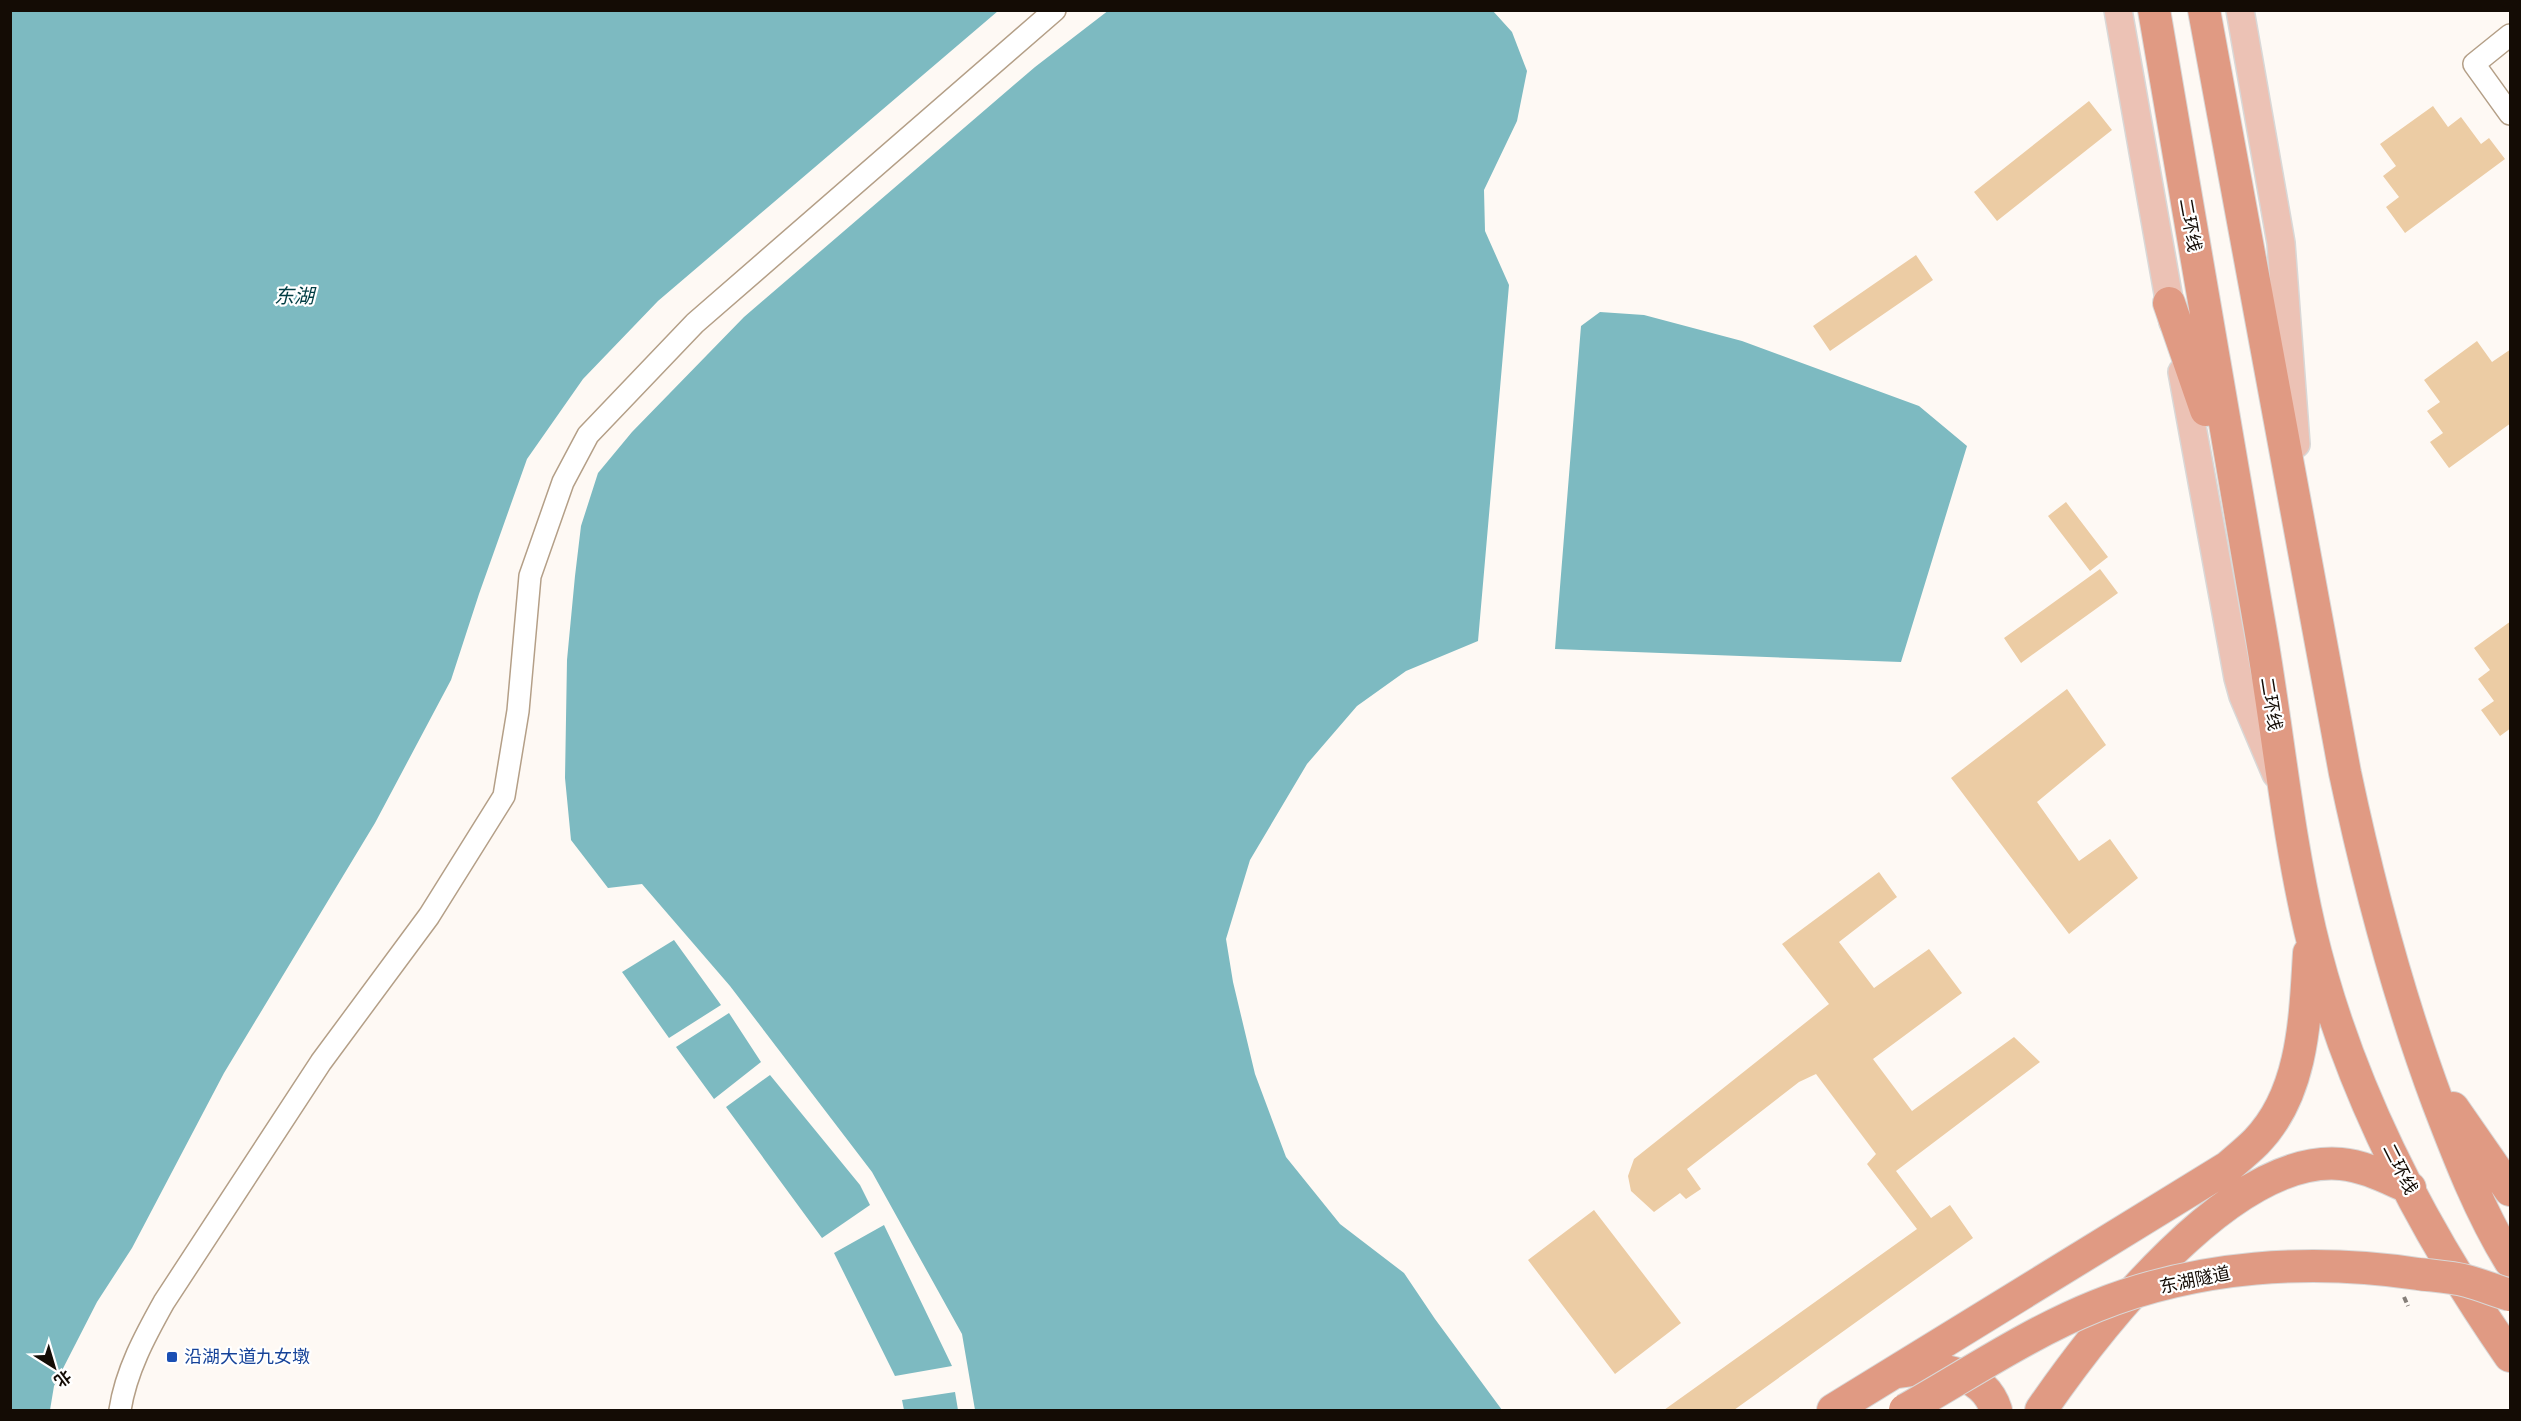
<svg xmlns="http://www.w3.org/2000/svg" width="2521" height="1421" font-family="Poppins,'Noto Sans SC',sans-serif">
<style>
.water{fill:#7dbac1}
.building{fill:#eccca4}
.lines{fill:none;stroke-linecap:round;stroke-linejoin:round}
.minor-casing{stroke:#b49f87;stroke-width:24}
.major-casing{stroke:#d9d8d7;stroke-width:30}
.highway-casing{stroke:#d9d8d7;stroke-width:34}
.path{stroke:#857e78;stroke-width:4;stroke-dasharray:6 3;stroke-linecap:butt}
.minor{stroke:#fff;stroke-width:21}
.major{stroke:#ecc2b5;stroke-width:27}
.highway{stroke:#e09a83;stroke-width:32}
.highway-bridge-casing{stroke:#d9d8d7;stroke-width:34;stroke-linecap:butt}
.highway-bridge{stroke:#e09a83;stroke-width:32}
.transit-dot{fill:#1a4fb4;stroke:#fff;stroke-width:2}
.labels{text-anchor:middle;stroke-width:4.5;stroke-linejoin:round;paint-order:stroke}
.street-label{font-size:18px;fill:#140c05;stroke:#fff}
.transit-label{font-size:18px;fill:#164399;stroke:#fff;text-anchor:start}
.water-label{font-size:20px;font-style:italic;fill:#013d43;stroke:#fff}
</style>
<rect width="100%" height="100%" fill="#fef9f4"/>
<!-- water -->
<path class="water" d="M1109 10 1493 11 1512 32 1527 71 1517 121 1484 190 1485 231 1509 285 1478 641 1406 671 1357 706 1307 764 1250 860 1226 939 1233 982 1255 1074 1286 1157 1340 1224 1404 1273 1435 1319 1502 1410H975L962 1334 872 1172 730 986 642 884 608 888 571 840 565 778 567 660 575 576 581 526 598 473 632 432 744 317 1035 67Z
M10 11H998L658 301 583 379 527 459 479 594 451 680 375 823 224 1073 132 1248 97 1302 54 1386 50 1410H10Z
M1600 312 1644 315 1742 341 1919 406 1967 446 1901 662 1555 649 1581 326Z
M674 940 721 1005 669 1038 622 972Z
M729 1013 761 1062 714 1099 676 1047Z
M770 1075 860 1185 870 1205 822 1238 726 1107Z
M884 1225 952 1366 895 1376 834 1253Z
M955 1392 958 1410H904L902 1400Z"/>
<!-- building -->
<path class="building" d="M2089 101 2112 130 1997 221 1974 192Z
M2433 106 2448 127 2461 117 2481 144 2489 138 2505 159 2405 233 2386 207 2399 197 2383 176 2396 166 2380 144Z
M1916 255 1933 280 1830 351 1813 326Z
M2477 341 2492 362 2511 349V423L2449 468 2430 442 2443 433 2427 411 2440 402 2424 380Z
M2066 502 2108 557 2090 571 2048 516Z
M2100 569 2118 593 2021 663 2004 638Z
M2511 621V728L2500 736 2481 710 2494 701 2478 679 2490 670 2474 648Z
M2067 689 2106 745 2037 802 2079 861 2110 839 2138 878 2069 934 1951 778Z
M1879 872 1897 897 1839 942 1874 988 1929 949 1962 993 1873 1059 1912 1111 2014 1037 2040 1062 1896 1171 1931 1218 1950 1205 1973 1238 1734 1410H1664L1917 1229 1867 1164 1876 1154 1816 1074 1799 1082 1687 1169 1701 1189 1686 1199 1680 1193 1654 1212 1631 1191 1628 1176 1634 1159 1829 1004 1782 944Z
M1594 1210 1681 1323 1615 1374 1528 1260Z"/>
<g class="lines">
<!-- minor casing -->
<g class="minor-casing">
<path id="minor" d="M2510 35 2474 64 2510 114
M120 1410C126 1371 145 1336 164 1302L321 1062 429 916 504 796 518 711 530 576 563 482 588 435 695 323 1055 10"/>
</g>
<!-- major casing -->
<g class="major-casing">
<path id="major" d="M2118 10 2173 322
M2240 10 2281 243 2296 444
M2182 372 2238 678 2243 696 2276 774"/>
</g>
<!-- highway casing -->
<g class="highway-casing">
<path id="highway" d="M2154 10C2188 213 2222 415 2258 616 2277 721 2286 827 2310 930 2346 1083 2421 1228 2510 1356
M2204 10 2345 773C2369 886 2398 996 2438 1103 2459 1158 2480 1212 2510 1261
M2169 303 2206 410
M2453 1108 2510 1190
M1898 1372C1934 1366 1983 1369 1996 1410
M1833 1410 2228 1167C2237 1159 2247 1151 2256 1142 2304 1093 2305 1017 2309 953
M2041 1410C2097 1329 2231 1154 2341 1164 2365 1166 2389 1179 2410 1188"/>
</g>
<!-- path -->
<path class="path" d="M2404 1297 2408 1306"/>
<!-- minor -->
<use href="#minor" class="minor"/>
<!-- major -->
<use href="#major" class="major"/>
<!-- highway -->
<use href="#highway" class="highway"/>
<!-- highway-bridge casing -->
<g class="highway-bridge-casing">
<path id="highway-bridge" d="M1905 1410C1967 1375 2029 1333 2096 1306 2198 1265 2311 1258 2418 1274 2434 1276 2451 1277 2467 1281 2482 1285 2496 1291 2510 1295"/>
</g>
<!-- highway-bridge -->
<use href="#highway-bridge" class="highway-bridge"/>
</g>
<!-- markers -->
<rect class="transit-dot" x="166" y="1351" width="12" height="12" rx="3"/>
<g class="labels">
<!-- street labels -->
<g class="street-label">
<text transform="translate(2190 225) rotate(80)" y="6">二环线</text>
<text transform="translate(2271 704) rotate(81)" y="6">二环线</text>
<text transform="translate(2400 1169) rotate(63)" y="6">二环线</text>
<text transform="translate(2195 1280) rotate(-12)" y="6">东湖隧道</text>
</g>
<!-- transit labels -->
<g class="transit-label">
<text x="184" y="1363">沿湖大道九女墩</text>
</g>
<!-- water labels -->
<g class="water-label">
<text x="294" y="303">东湖</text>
</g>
</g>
<!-- border -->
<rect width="2521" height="1421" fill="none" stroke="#140c05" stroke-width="24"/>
<!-- north arrow -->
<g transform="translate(54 1367) rotate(143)" stroke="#ffffff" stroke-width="4.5" paint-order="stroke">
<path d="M0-4.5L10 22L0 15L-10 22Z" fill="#140c05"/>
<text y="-9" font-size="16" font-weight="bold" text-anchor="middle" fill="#140c05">北</text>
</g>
</svg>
